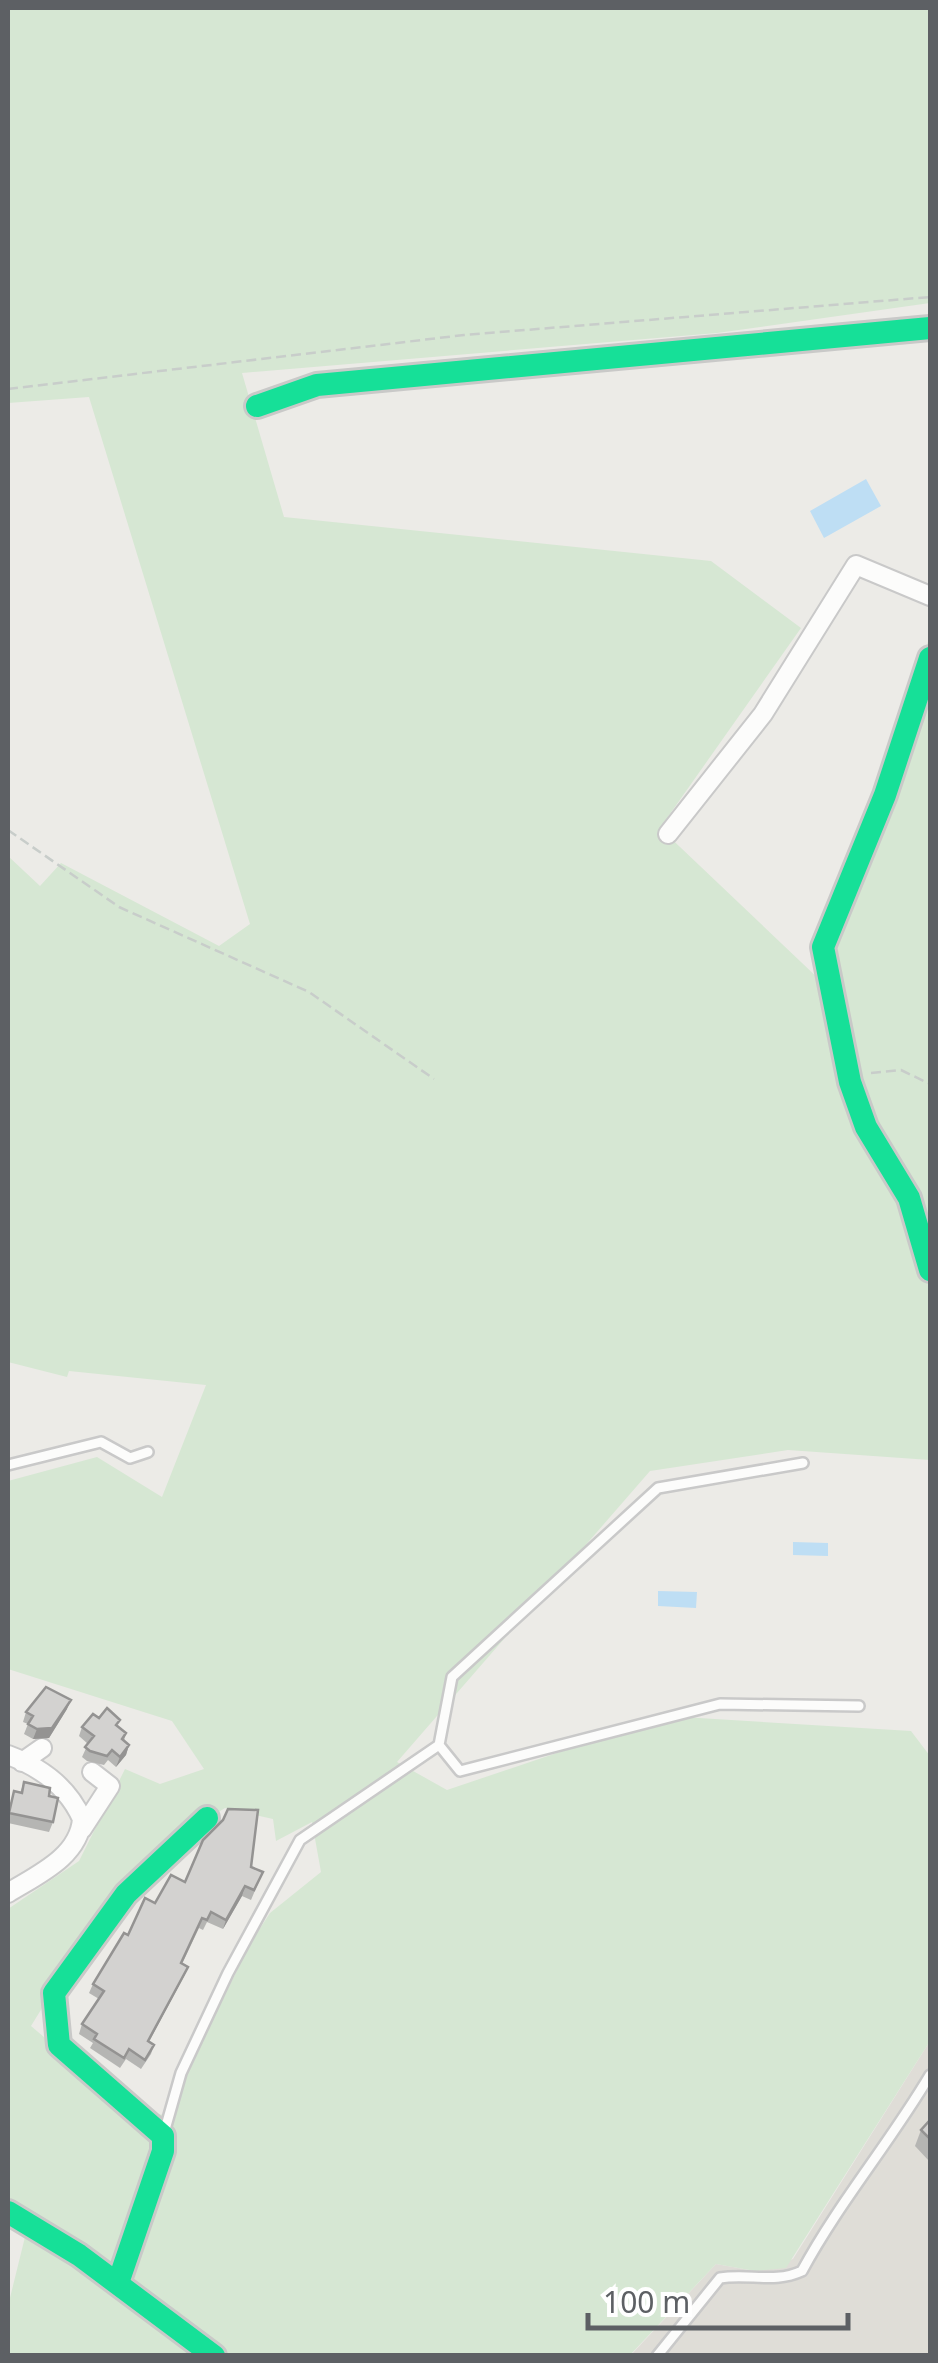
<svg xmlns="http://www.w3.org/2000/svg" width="938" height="2363" font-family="'Noto Sans',sans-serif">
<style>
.education{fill:#dfddd7}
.green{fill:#d6e7d3;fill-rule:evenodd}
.water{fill:#bedef4}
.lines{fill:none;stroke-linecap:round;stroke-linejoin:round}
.lane-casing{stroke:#c9c9c9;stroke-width:14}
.street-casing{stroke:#c9c9c9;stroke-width:22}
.fast-casing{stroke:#c9c9c8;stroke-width:28}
.path{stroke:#c8cdca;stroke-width:2.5;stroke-dasharray:10 5;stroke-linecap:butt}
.lane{stroke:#fcfcfb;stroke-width:9}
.street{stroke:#fcfcfb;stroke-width:18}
.fast{stroke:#16e098;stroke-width:22}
.wall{fill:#b5b5b3}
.shaded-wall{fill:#949392}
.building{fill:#d3d2d0;stroke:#949392;stroke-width:2.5}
</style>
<rect width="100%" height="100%" fill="#ecebe7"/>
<!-- education -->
<path class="education" d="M930 2041V2355L630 2356 716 2264 755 2271 793 2259Z"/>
<!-- green -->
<path class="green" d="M8 8H930V303L717 333 242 373 284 517 711 561 801 628 660 828 821 981 930 635V1460L788 1450 650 1471 397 1762 447 1790 666 1716 911 1731 930 1756V2041L786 2268 755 2271 716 2264 630 2355H8V2306L25 2237 8 2221V1909L79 1861 125 1769 160 1784 204 1769 172 1721 8 1669V1481L97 1457 162 1497 206 1385 69 1371 67 1377 8 1362V856L40 886 61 863 219 946 250 924 89 397 8 403ZM225 1808 273 1819 276 1841 312 1822 321 1872 270 1913 251 1942 166 2115 132 2112 31 2026 82 1943 161 1847Z"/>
<!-- water -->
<path class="water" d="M866 479 881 506 824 538 810 511Z
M793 1542 828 1543V1556L793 1555Z
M658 1591 697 1592 696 1608 658 1606Z"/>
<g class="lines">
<!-- lane casing -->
<g class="lane-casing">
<path id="lane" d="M8 1465 101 1442 130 1458 148 1452
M439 1745 452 1677 658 1488 803 1463
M164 2133 181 2073 228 1973 300 1840 439 1745 460 1771 720 1704 859 1706
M657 2356 720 2278C749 2273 774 2284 802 2271 840 2201 889 2144 930 2075"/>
</g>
<!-- street casing -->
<g class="street-casing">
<path id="street" d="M668 834 763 714 856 565 930 596
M8 1755C40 1767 68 1787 82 1819 79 1857 37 1875 8 1893
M22 1762 42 1748
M82 1829 110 1786 92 1772"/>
</g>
<!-- fast casing -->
<g class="fast-casing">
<path id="fast" d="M257 406 317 385 930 328
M930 658 885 795 823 947 850 1082 866 1127 909 1198 930 1270
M8 2212 79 2255 214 2356
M118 2283 163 2151V2136L59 2045 54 1993 126 1894 207 1818"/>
</g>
<!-- path -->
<path class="path" d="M8 389 464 335 930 297
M8 830 119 907 309 992 434 1079
M871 1073 901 1070 930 1084"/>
<!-- lane -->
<use href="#lane" class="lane"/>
<!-- street -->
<use href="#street" class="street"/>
<!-- fast -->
<use href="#fast" class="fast"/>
</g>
<!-- wall -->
<path class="wall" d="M67 1709 49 1738 33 1739 24 1734 28 1724 23 1722 26 1712Z
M99 1718 118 1727 126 1733 124 1741 129 1745 126 1755 116 1767 108 1760 104 1765 87 1761 82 1757 88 1744 79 1736 82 1727Z
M24 1782 49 1796 53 1822 49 1832 8 1823V1813L14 1791 20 1793Z
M251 1867 263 1872 251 1900 242 1896 223 1929 207 1922 203 1930 199 1928 182 1964 188 1967 184 1976 149 2042 154 2045 151 2054 141 2069 126 2059 120 2068 90 2048 93 2043 79 2034 82 2024 99 1999 89 1993 93 1984 128 1935 155 1903 185 1882Z
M930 2120V2162L915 2146 921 2130Z"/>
<!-- shaded-wall -->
<path class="shaded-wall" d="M71 1700 67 1709 49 1738 33 1739 37 1729Z
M129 1745 126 1755 116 1767 120 1757Z
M245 1886 242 1896 223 1929 226 1920Z
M188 1967 184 1976 144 2050 148 2041Z"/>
<!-- building -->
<path class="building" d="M46 1687 71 1700 52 1728 37 1729 28 1724 33 1716 26 1712Z
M107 1708 120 1720 116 1725 126 1733 122 1739 129 1745 120 1757 112 1750 107 1756 90 1751 85 1747 94 1736 82 1727 93 1714 99 1718Z
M24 1782 50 1788 49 1796 58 1798 53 1822 9 1813 14 1791 22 1793Z
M228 1809 258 1810 251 1867 263 1872 254 1890 245 1886 226 1920 211 1912 207 1920 202 1918 181 1963 188 1967 148 2041 154 2045 145 2060 129 2049 124 2058 94 2039 97 2034 82 2024 104 1991 93 1984 124 1933 128 1935 145 1898 155 1903 171 1875 185 1882 203 1840 223 1820Z
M930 2120V2139L921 2130Z"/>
<!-- border -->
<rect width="938" height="2363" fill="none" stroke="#5d6064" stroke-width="20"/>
<!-- scale -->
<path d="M588 2313v15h260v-15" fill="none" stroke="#5d6064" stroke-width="5"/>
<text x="603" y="2313" font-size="30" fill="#5d6064" stroke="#ffffff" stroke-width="8" paint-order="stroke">100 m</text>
</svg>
